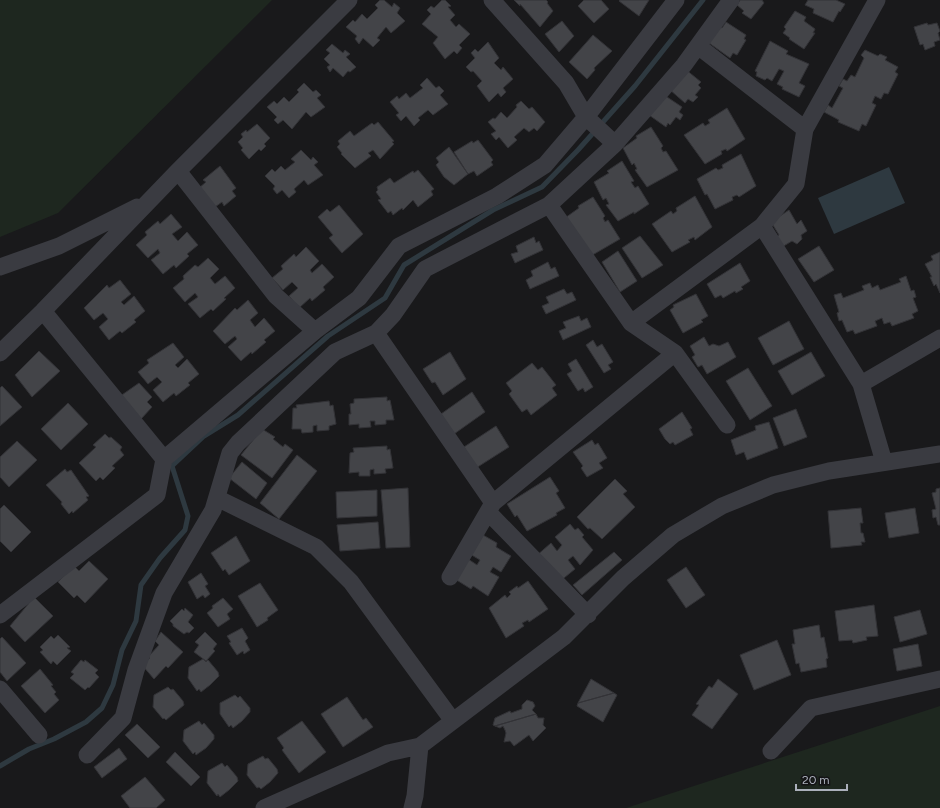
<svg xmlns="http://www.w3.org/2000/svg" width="940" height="808" font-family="Figtree,sans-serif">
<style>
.green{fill:#1e271f}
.water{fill:#2e3940}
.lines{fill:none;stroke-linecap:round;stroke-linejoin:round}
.stream{stroke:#2e3940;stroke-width:5}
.building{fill:#434448;stroke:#333337}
.minor{stroke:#3a3b41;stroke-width:17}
</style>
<rect width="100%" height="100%" fill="#19191b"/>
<!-- green -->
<path class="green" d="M0 0H272L58 213 0 237Z
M940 706V808H626Z"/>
<!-- water -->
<path class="water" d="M889 167 905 203 834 234 818 198Z"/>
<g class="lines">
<!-- stream -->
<path class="stream" d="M0 766 29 749 54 739 86 722 102 708 113 685 122 650 136 621 141 585 160 558 185 530 188 516 172 466 204 436 238 415 328 336 385 298 404 265 493 210 542 187 578 150 635 86 703 0"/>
</g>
<!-- building -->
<path class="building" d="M380 0H384L392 7 394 3 400 8 397 13 405 21 391 33 386 27 377 38 380 40 373 47 363 38 359 44 355 39 357 36 346 27 353 20 355 22 362 14 367 19 378 8 375 5Z
M442 0H445L451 6 448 7 455 15 450 20 456 27 459 24 470 34 459 45 462 48 457 54 454 51 445 59 433 43 438 37 422 24 431 14 427 10 431 6 434 8Z
M514 0H546L548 2 547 3 553 11 540 27 520 4V6Z
M584 0H601L609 9 594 23 578 6Z
M620 0H649L639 16 619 1Z
M740 0H762L764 3 751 19 742 13 744 11 737 5Z
M808 0H836L845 4 840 12 839 11 833 22 813 13 814 9 805 5Z
M795 11 806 17 804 21 815 29 813 33H815L804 49 789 39 790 38 783 33 786 29 784 27Z
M562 21 574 36 559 52 545 34Z
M726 22 746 35 744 39 746 40 737 55 733 53 730 58 709 43 719 26 722 28Z
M927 23 928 25 937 23 940 31 938 33 940 40 934 42 935 46 925 50 923 44 920 45 914 27Z
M593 35 612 51 594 68 595 70 587 79 569 62Z
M770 41 788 51 786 54 809 64 799 83 805 86 799 97 782 89 783 87 777 84 784 71 779 69 772 81 767 78 765 80 756 76 757 72 755 71Z
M488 42 499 58 494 63 501 70 503 67 513 79 503 88 506 92 501 97 498 93 489 102 477 86 482 81 473 71 471 72 466 67 475 58 471 53 475 49 478 52Z
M332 44 343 53 345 50 350 54 346 57 356 67 350 72 348 71 343 77 333 68 330 72 327 67 330 65 324 59 330 53 326 50Z
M865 50 878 56 880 54 887 57 885 60 898 67 895 72 898 74 888 94 884 93 881 99 875 96 872 103 876 105 866 126 862 124 859 131 838 122 839 120 824 112 828 105 832 108 843 88 839 86 843 79 847 81 851 75 855 77 864 58 861 55Z
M685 69 701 82 698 85 701 88 695 95 698 97 693 102 688 99 685 103 669 89Z
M427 78 436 88 439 86 444 91 440 95 448 104 433 115 428 110 418 118 420 120 414 126 406 116 401 121 396 115 399 113 390 102 397 96 399 99 406 93 410 98 423 88 420 85Z
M304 83 313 92 316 90 321 95 317 98 325 107 311 117 306 112 292 129 283 120 278 124 274 120 277 117 267 107 274 101 277 104 284 97 289 102 299 92 297 90Z
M664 95 682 107 679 112 683 115 680 120 676 117 670 125 668 123 666 127 649 115Z
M521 101 529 109 532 107 545 122 537 131 534 128 529 132 524 128 514 137 517 140 508 148 499 137 496 140 491 134 496 131 488 122 493 118 495 119 501 112 507 118 517 107 516 105Z
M727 108 745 139 727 151 726 149 721 151 722 154 705 164 684 135 703 123 705 126 710 123 708 120Z
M378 122 394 141 392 142 394 144 380 159 373 150 368 153 371 156 355 168 341 154 342 153 337 147 340 144 338 141 350 131 354 136 372 123 374 125Z
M257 124 270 138 264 144 266 146 261 151 259 149 249 159 241 150 243 148 238 142 243 137 241 134 246 130 247 132Z
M651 127 663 146 661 148 663 152 666 151 678 170 647 187 635 170 637 169 634 163 632 165 623 148 637 138 636 136Z
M478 140 493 160 491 162 493 165 477 176 474 171 468 174 454 152 472 141 473 143Z
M449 147 468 174 454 185 444 177 436 165 439 162 436 158Z
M301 150 311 160 313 157 318 162 314 165 323 175 308 185 304 180 294 189 296 192 289 198 282 190 277 194 273 189 275 186 265 176 272 169 275 172 281 166 285 170 295 162 291 159Z
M741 154 756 186 739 197 737 195 732 197 733 200 715 209 707 194 705 195 697 179 716 168 718 170 723 168 722 165Z
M622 161 634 181 631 182 635 188 638 186 649 204 634 214V212L618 221 606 205 609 204 606 198 603 200 594 182 609 173 607 171Z
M220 166 236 188 232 191 236 196 224 206 222 202 215 207 199 188 206 182 203 180Z
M418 170 434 189 431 191 433 195 418 207 413 200 403 210 402 208 393 215 391 211 388 213 378 200 381 199 376 192 378 190 377 187 390 178 394 183 413 171 414 173Z
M695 196 712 227 695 240 694 237 688 240 690 242 672 252 652 224 671 211 673 214 677 211 676 208Z
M593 197 605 216 603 218 605 222 608 220 620 239 589 257 565 218 579 208 578 206Z
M339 205 363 234 342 253 329 238 333 235 318 217 327 209 330 212Z
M789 210 797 224 801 220 807 231 801 235 802 239 797 244 792 241 782 247 776 238 779 235 771 222Z
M171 214 182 227 172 234 178 241 187 232 198 245 187 254 189 256 176 268 174 265 163 274 151 260 160 253 158 249 148 258 136 245 147 235 145 232 158 221 160 224Z
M640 236 663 265 642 278 622 248Z
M534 237 536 243 539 241 543 250 515 263 511 254 518 252 516 246Z
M819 246 834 270 814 282 798 259Z
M306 247 319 261 310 270 312 273 322 264 334 277 323 287 325 290 312 301 310 298 299 308 289 296 298 288 292 282 283 290 272 278 283 269 281 266 294 254 296 257Z
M618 251 637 281 620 292 602 262Z
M940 252V293L936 284 934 286 930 277H932L925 264 933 260 931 256Z
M208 258 219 269 210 278 215 284 225 276 235 288 224 298 226 299 213 311 211 309 200 318 188 304 198 297 195 293 185 302 173 288 184 279 183 276 195 265 198 267Z
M548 262 551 269 555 267 559 276 530 289 526 280 533 276 531 271Z
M740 263 750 281 741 287 743 289 736 293 735 291 723 298 721 295 715 298 707 284Z
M906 276 911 291 914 290 916 297 913 298 918 311 912 314 914 318 892 326 890 322 884 324 882 318 875 321 877 326 855 334 853 330 847 332 842 320 839 321 837 313 839 312 834 295 841 293 843 298 864 290 862 286 870 283 872 288 878 285 880 290 901 282 899 279Z
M120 280 131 294 121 302 124 305 134 296 145 311 134 320 136 322 122 333 120 331 109 340 99 327 108 319 103 313 94 320 84 308 107 285 109 288Z
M564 289 567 294 572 292 576 300 546 314 542 306 549 303 546 297Z
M696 294 708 316 701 320 703 322 683 333 670 310 674 307 673 305Z
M248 300 258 313 250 320 255 327 264 318 275 331 264 340 266 342 252 354 251 352 241 361 228 347 237 339 235 336 225 344 213 331 235 308 237 310Z
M579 316 581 321 587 318 591 327 563 340 559 331 566 328 563 322Z
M789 321 804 349 773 365 758 338Z
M704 337 709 346 713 344 719 346 728 342 736 357 707 374 702 365 698 367 692 357 695 355 690 346Z
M593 340 597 347 602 344 613 362 608 365 611 369 604 373 586 345Z
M173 343 184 357 175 365 178 368 187 359 199 374 188 383 190 385 176 396 174 393 163 402 153 390 162 382 157 377 148 384 138 372 149 363 147 360Z
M39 351 60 371 32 397 15 375Z
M450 352 466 379 443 395 435 382 432 383 423 369Z
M811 352 825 376 792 395 778 371Z
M576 359 593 387 585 392 583 388 578 391 567 374 572 371 568 364Z
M532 363 538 370 542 367 556 385 552 388 557 395 531 415 527 409 522 412 509 394 512 391 506 383Z
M748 368 772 406 750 420 726 381Z
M139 383 152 397 147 402 152 407 141 419 119 397Z
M2 386 22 407 0 426V388Z
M472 392 485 412 454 434 441 414Z
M387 397V401L390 400 394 420H386V424L375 425V421H370L371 427 359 428V424L349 425V414H351L350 404 354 403V399Z
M329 401 330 406 333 405 336 424 329 426V430L317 431V425L313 426V432L302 433 301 429H292L293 408H297L296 405Z
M68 403 88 424 61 450 41 429Z
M796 409 807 437 784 446 773 418Z
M682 412 692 428 690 429 693 435 675 445 673 442 670 444 665 439 659 429Z
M769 422 778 448 747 460 744 452 736 455 731 440 756 430 755 426Z
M496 426 509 447 476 468 464 447Z
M262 429 275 437 273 439 283 447 285 444 293 450 272 478 241 455Z
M105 434 109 438 111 437 122 447 120 450 124 455 112 466 115 468 103 480 100 477 96 481 79 463 96 447 93 445Z
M592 440 595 445 598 443 607 458 599 463 603 468 587 477 581 468 583 466 573 452Z
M17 441 37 460 9 487 0 477V457Z
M387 446V450L390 449 393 468 385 469 386 473 374 474V469L370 470V476H359V472L349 473 350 453 354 452 353 448Z
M297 455 317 471 279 519 260 503Z
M242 462 267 483 256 499 229 478Z
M65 469 67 472 71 470 89 496 86 497 88 500 73 513 72 511 69 514 61 504 62 502 46 485Z
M550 477 559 491 556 493 565 508 556 513 557 515 527 531 517 515 515 517 507 504Z
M615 479 627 491 623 494 635 507 602 539 590 528 588 529 577 517Z
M408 488 410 547 386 548 381 490Z
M940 488V525H938L936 517 933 518 932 510 936 509 932 493 936 492V489Z
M377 490V516L337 518 336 492Z
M4 505 31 532 11 552 0 541V509Z
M861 508 863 523H860L861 533H863L865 542H861L862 545 831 548 828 511Z
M915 508 919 533 889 538 885 513Z
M378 522 380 548 340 551 337 525Z
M570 524 575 530 578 528 584 535 582 537 593 550 580 565 573 556 568 560 575 569 559 582 535 557 551 543 557 551 562 545 555 537Z
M483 535 497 543 496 547 511 556 501 572 493 567 490 572 499 577 488 596 473 586 471 589 455 579 468 559 477 565 480 560 470 554Z
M236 536 250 561 229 575 225 569 223 571 211 553Z
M614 552 622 560 582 595 573 585Z
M89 561 108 579 85 603 77 595 74 598 58 582 74 566 79 571Z
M686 567 705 595 686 608 667 580Z
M201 573 208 584 205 586 210 594 205 598 203 595 197 599 188 582Z
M528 581 548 609 529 622 528 620 522 623 524 626 506 638 489 608 505 595 507 598 511 594 509 592 517 586 518 588Z
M260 583 278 610 267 618 268 620 257 627 238 596Z
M34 597 53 616 25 642 10 626Z
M223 598 233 609 227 614 230 619 218 627 207 613 213 608 212 606Z
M874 605 878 636 866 637 867 640 853 643 852 640 839 641 835 611Z
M185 608 193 615 188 622 194 628 189 633 187 632 184 634 173 626V624L170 621 182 609 184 611Z
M920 610 927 634 900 642 894 617Z
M819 625 821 638 824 637 828 658 826 659 827 667 801 672 799 663 796 664 792 644H795L793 630Z
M242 628 248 638 245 641 250 650 244 654 243 651 237 655 229 643 231 642 227 636Z
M161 632 183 652 168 668 166 666 154 679 142 665 150 658 148 657 159 645 155 641Z
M205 632 217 644 213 649 215 651 206 661 194 652 199 645 195 642Z
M58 635 70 647 67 648 71 651 57 665 53 661 51 664 40 652 43 650 40 647 51 636 54 639Z
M2 637 26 663 7 681 0 672V639Z
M777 640 791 675 754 690 740 655Z
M918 644 922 666 897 671 893 649Z
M203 659 206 662 208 660 218 672 219 676 210 685 201 692 199 689 197 691 188 678 189 667Z
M81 660 84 662 85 660 98 670 95 673 99 677 89 688 88 687 85 690 70 678 74 674 71 672Z
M40 669 53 685 51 686 56 692 54 694 59 700 45 713 21 686Z
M591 679 614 693 578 703Z
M718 679 738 694 712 729 692 715 699 705 696 704 709 686 712 688Z
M168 687 171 690 173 689 183 701 184 705 166 720 164 718 163 719 153 707 154 695Z
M614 693 617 695 603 722 577 706 578 703Z
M235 695 238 698 240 696 250 708V712L242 721 233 728 231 725 229 727 220 714V703Z
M347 697 363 720 366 718 373 727 343 747 321 714Z
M527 700 533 702 535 706 532 710 536 714 495 726 493 725 495 718 510 711 511 713 522 709V705Z
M536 714 538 718H544L543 725 546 728 533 741 529 735 514 746 510 741 504 742 506 733 505 730 503 726 500 728 495 726Z
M199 721 202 725 204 723 214 735V739L206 748 196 755 195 752 193 754 183 741 184 730Z
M302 721 326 752 299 773 282 750 284 748 277 738Z
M137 724 160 747 148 758 125 735Z
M119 748 127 759 102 778 94 767Z
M175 752 200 777 191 786 166 762Z
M263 756 265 759 268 758 277 769 278 773 270 782 261 789 259 787 257 788 247 775 248 764Z
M222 763 225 767 227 765 237 777 238 781 229 790 220 797 218 794 217 796 207 783 208 771Z
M145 777 165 800 156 808H130L121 796Z"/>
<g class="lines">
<!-- minor -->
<path class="minor" d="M492 0 566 83 586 117 615 144
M698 46 805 129
M178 171 276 296 315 331
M549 205 631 323 675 353 727 425
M762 226 861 384 884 462
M0 267 59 246 137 207
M43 311 164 459
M631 323 762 226 796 184 805 129 877 0
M376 333 493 503
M0 353 43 311 178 171 349 0
M861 384 940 338
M217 498 316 547 351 582 453 721
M489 513 588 615
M450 577 493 503 675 353
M0 615 157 495 164 459 315 331 359 298 399 246 497 196 545 165 586 117 676 0
M0 689 39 735
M771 751 811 708 940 679
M87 755 123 718 136 670 164 593 213 510 230 453 238 443 335 352 376 333 393 315 425 269 549 205 615 144 684 65 731 0
M264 808 388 753 420 746
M412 808 415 796 420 746 564 637 623 578 673 535 722 506 773 485 829 471 940 454"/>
</g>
<!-- scale -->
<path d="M796 784v6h51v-6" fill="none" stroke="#abb0bb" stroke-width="2"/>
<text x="802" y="784" font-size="12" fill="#abb0bb" stroke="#141416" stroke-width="3" paint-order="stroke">20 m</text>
</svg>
